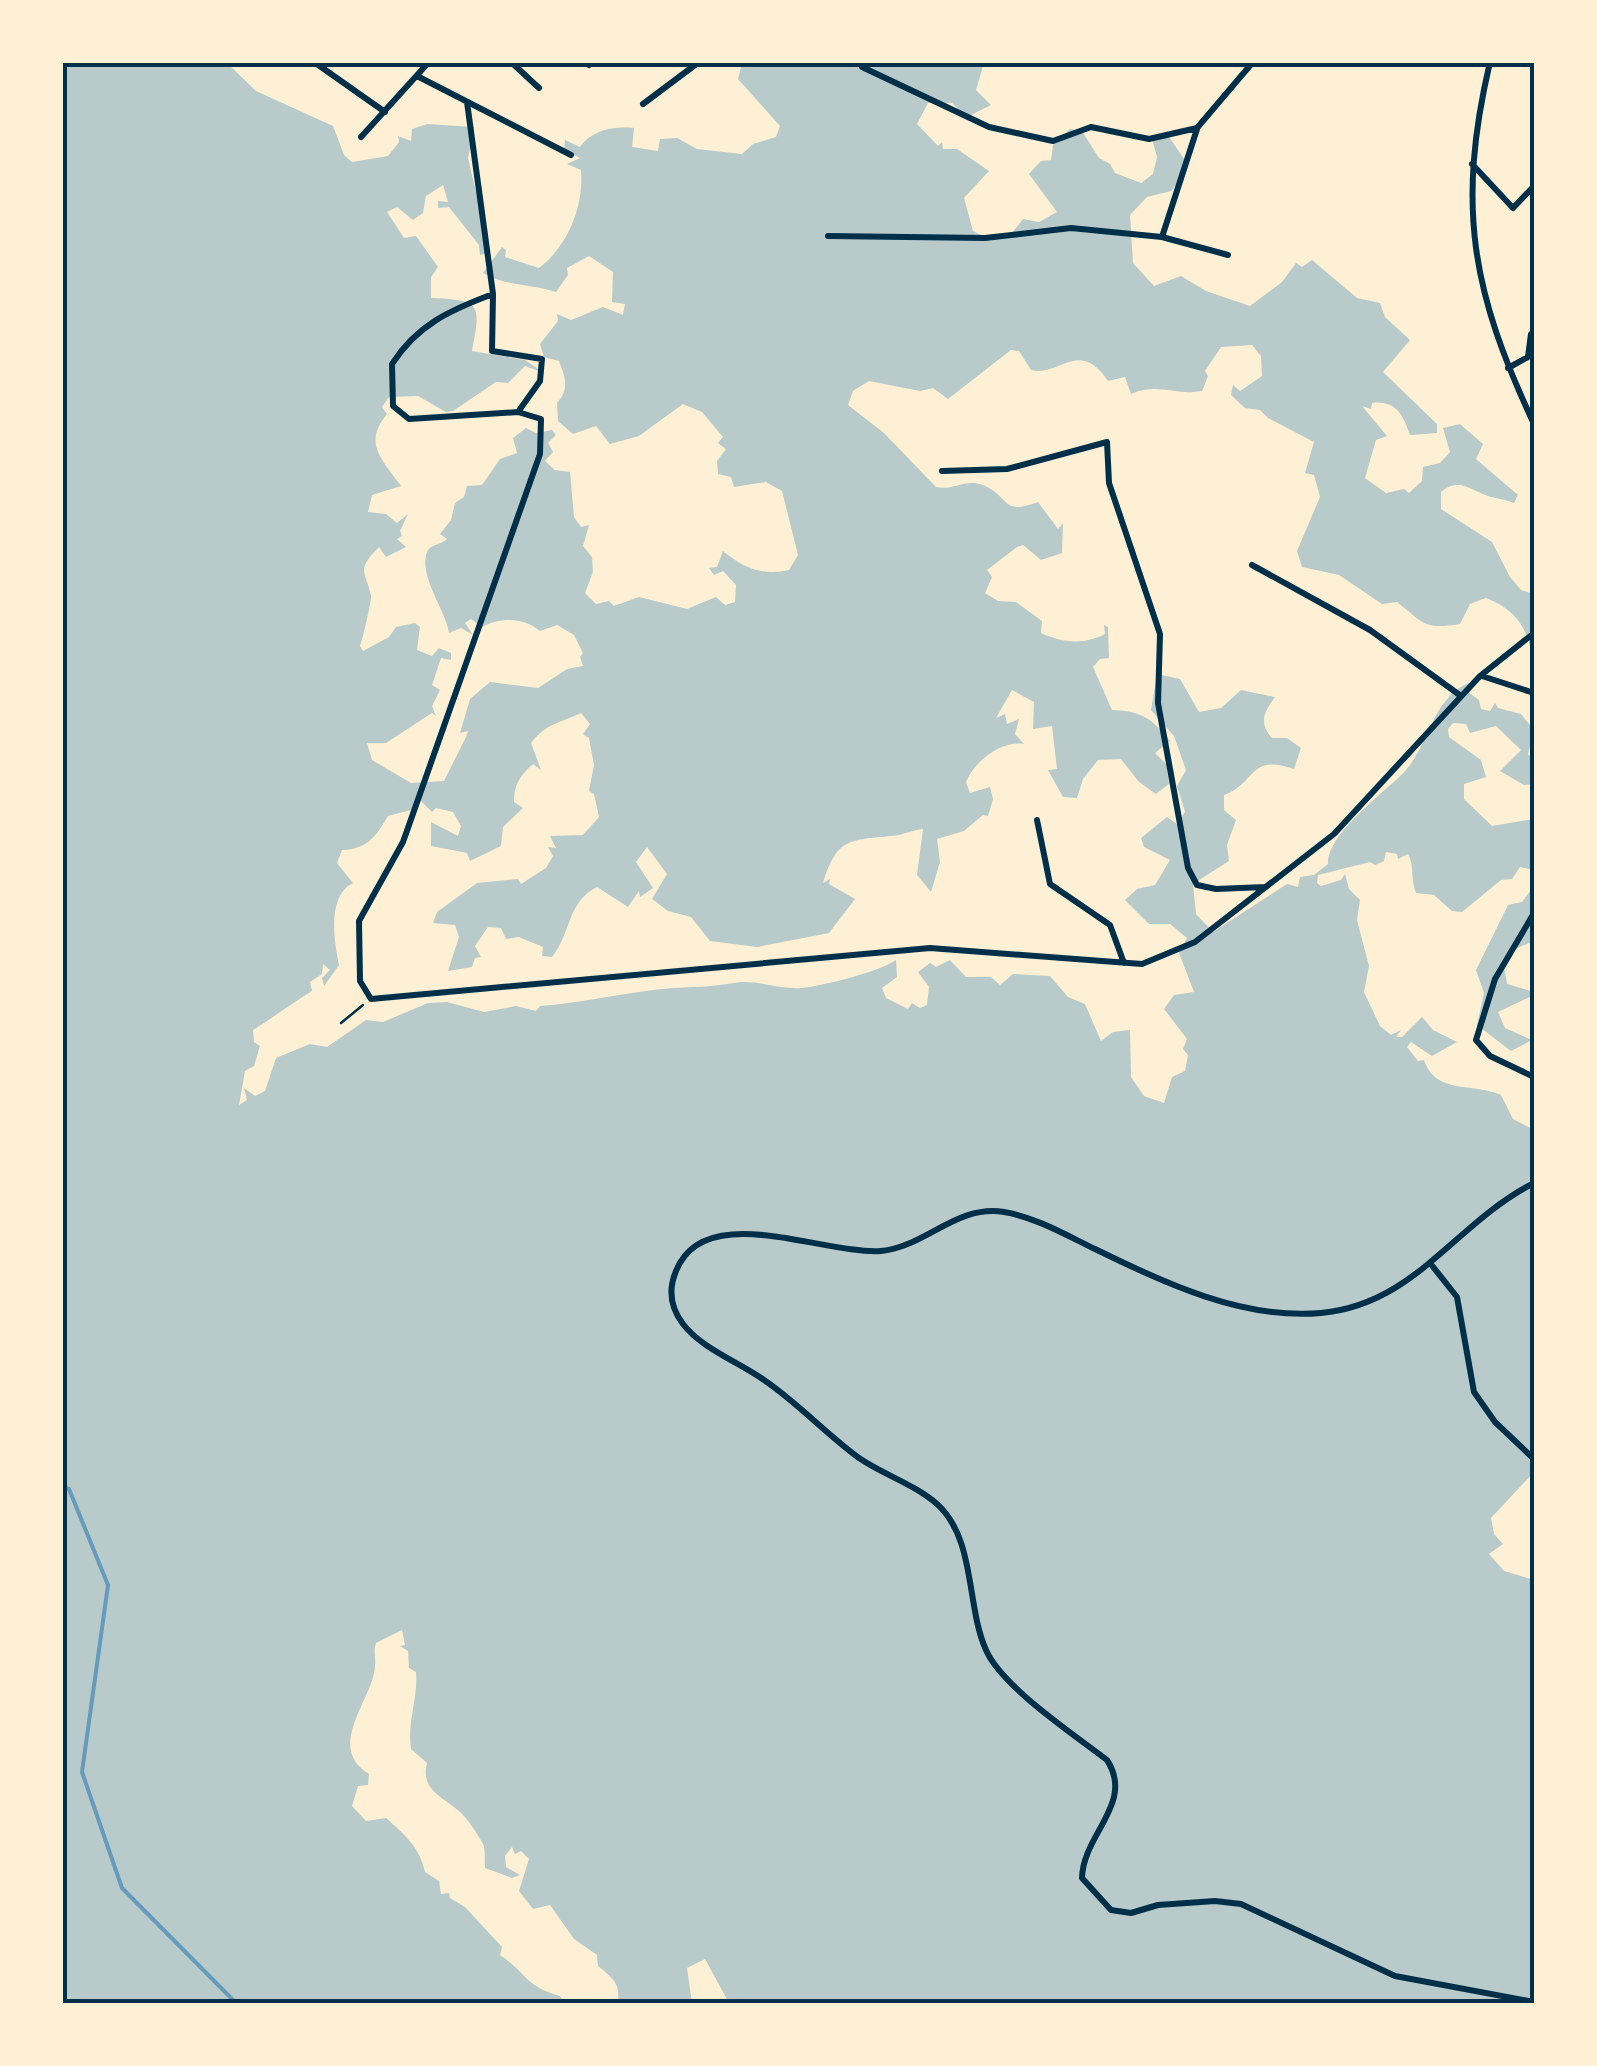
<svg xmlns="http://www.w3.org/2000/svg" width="1597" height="2066" font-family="'Sofia Sans Condensed',sans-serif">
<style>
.green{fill:#b9caca}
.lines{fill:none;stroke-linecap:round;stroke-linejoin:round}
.stream{stroke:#669bbc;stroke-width:4}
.path{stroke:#003049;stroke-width:2.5}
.minor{stroke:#003049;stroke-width:6}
.neatline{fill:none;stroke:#003049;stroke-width:4}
</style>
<rect width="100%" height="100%" fill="#fdf0d5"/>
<!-- green -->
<path class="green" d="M62 63H227L256 91 333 126 344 155 352 162 388 156 399 142 398 136 411 141 412 129 427 124 474 127 468 158 490 252 480 255 479 245 449 207 438 208V201L448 202 443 185 426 196 423 213 413 220 397 207 387 212 404 238 416 236 438 267 431 277V298C481 300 481 303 472 351L525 360 542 372 525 366 508 383 496 382 453 411 446 412 418 396 389 397 382 407 387 414C362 444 383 460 401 486L372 495 368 512 386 514 397 523 408 514 400 531 402 536 397 539 406 547 386 557 379 547C355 571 366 571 371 596 372 599 362 642 360 646L363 651 389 637 396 627 415 623 420 627 417 650 432 656 439 648 451 653V660L441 658 432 685 440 690 432 706 436 716 432 713 386 743H367L372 760 411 783 444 781 466 737 468 731 460 733 470 699 490 682 538 688 567 669 583 666 580 657 583 653 574 635 557 625 540 631C524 617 500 617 482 627L471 619 465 623 473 635 461 628 449 633C446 610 418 576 427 552 430 544 441 545 447 539L440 534 451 520 455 503 464 497 467 486 482 485 500 459 517 453 513 438 526 428 536 433 552 430 556 435 548 443 553 452 545 461 555 470 570 472 574 517 581 527 589 525 583 546 592 557 593 572 585 593 596 604 609 601 614 606 639 597 687 609 716 597 725 605 735 602 736 585 723 571 714 575 709 568 717 567 723 551C743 568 763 576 789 570L798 555 782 491 766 482 734 487 731 477 718 474 717 461 726 449 718 443 723 437 702 412 683 404 639 436 610 444 596 426 573 434 558 421 557 403C570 388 565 377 559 361L544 357 540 344 558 321 557 314 571 320 603 307 623 315 625 304 612 302 613 272 589 256 567 268 568 275 556 292C531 284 505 286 483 273L502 247 506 250 505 257 539 268C568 246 584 206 581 170L567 164 580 158 564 150 565 140 580 147C592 130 614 126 634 128L632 147 658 151 660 139 677 138 697 149 742 154 753 144 776 137 780 126 738 79 742 63H984L976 90 991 105 967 117 952 103H928L917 124 938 146 942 142 943 149H957L989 171 964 198 973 231 985 237 1012 233 1023 219 1039 222 1057 212 1029 174 1041 161 1051 160 1053 145 1070 129 1082 131 1099 158 1110 164 1115 173 1141 183 1153 174 1157 157 1151 135 1169 137 1189 166 1183 163 1180 179 1171 191 1147 197 1130 215 1133 263 1154 286 1181 276 1206 291 1250 306 1282 282 1296 263 1302 267 1312 260 1357 298 1380 303 1385 317 1410 340 1383 372 1437 424V433L1410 435C1403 415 1396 400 1372 403L1371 409 1362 406 1387 436 1376 440 1365 478 1386 493 1404 489 1409 493 1422 481 1423 467 1440 463 1450 452 1443 428 1460 424 1483 444 1476 459 1518 495 1514 503C1505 499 1497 499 1488 496 1470 490 1459 477 1441 492V509L1492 542 1510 577 1521 590 1534 594V666C1529 631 1519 611 1486 598L1470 604 1460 624C1423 630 1424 623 1397 602L1382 604 1339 575 1302 567 1297 551 1320 497 1314 475 1305 473 1314 442 1268 418 1260 410 1245 408 1231 395 1233 385 1240 391 1262 376 1261 356 1252 345 1221 347 1205 371 1208 376 1202 391C1177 396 1157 382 1131 394L1125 377 1108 381C1079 337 1058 378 1031 370L1019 351 1011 350 948 399 933 388 920 391 869 381 853 391 848 405 884 433 936 487C953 491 965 478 983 485 1011 497 1001 516 1038 502L1058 529 1063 523 1062 553 1041 560 1023 545 1017 547 987 570 992 577 985 593 998 601 1016 602 1042 621 1041 633C1063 643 1084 645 1105 634L1104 625 1108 627 1109 658 1100 659 1093 667 1112 710C1143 711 1152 719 1170 741L1155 753 1166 764 1169 784 1156 794 1139 782 1121 759 1098 760 1083 779 1077 798 1063 797 1048 770 1057 769 1052 726 1033 729 1034 702 1012 690 996 718 1005 714 1007 724 1019 719 1015 734 1024 744C1001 740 974 762 966 782L970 793 990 787 993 799 988 816 983 815 964 831 937 839 940 862 931 892 917 875 923 829C912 830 903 835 892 836 849 840 837 838 823 883L830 879 829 884 855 899 829 933 757 947 710 941 691 917 668 911 652 899 667 874 647 847 636 862 653 888 640 897 639 891 628 907 597 887C567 902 571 934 552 957L542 956 543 947 519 937 506 939 501 928 488 927 475 946 481 957 475 958 472 967 448 971 459 937 455 925 433 923 437 912 477 883 518 879 521 884 546 868 553 856 548 847 556 848 550 836 583 835 599 817 594 794 589 791 594 765 589 738 583 734 590 724 581 713C561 723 546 723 531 743L541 770 533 764C520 776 514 784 514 802L523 808 503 827 501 846 470 861 467 853 431 846V822L458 836 461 826 453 812 436 808 432 812 421 801 411 810 388 816C375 838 367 849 342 850L337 863 353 883C327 895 334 942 339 965L324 986 322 978 330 970 323 964 322 974 310 982 312 991C292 1003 274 1017 253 1030L254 1042 260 1046 254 1066 245 1071 239 1105 247 1100 244 1088 255 1096 265 1091 276 1058 310 1044 327 1047 366 1020 383 1022 428 1003 447 1002 484 1012 516 1006 536 1011 540 1006C585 1003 630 991 673 988 695 987 712 987 734 983 756 979 780 990 802 988 823 986 881 971 896 960L897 977 882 988 886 998 908 1009 912 1003 920 1008 927 1005 929 987 918 972 930 963 936 967 950 960 966 977H991L1000 985 1013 974 1050 976 1068 997 1085 1004 1101 1041 1113 1032 1130 1030 1131 1077 1144 1096 1164 1103 1172 1077 1185 1071 1188 1055 1183 1049 1187 1039 1164 1009 1174 995 1194 992 1179 953 1187 938 1170 924H1149L1125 900 1137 889 1155 885 1170 860 1144 847 1141 838 1167 817 1177 824 1185 812 1177 786 1186 770 1174 736 1151 710 1157 674 1180 679 1199 712 1221 708 1241 690 1275 697C1263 713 1259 723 1272 738H1287L1301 748 1294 769C1248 753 1257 783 1224 795V810L1236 820 1227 845 1229 861 1193 884 1196 914 1213 932 1287 884 1298 887 1300 877 1314 875 1328 864C1327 833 1387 791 1406 770 1429 744 1433 697 1469 683L1467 691 1479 700 1481 709 1490 711 1495 703 1498 708 1521 714 1534 730 1528 754 1534 762 1533 784 1524 785 1500 771 1521 750 1496 726 1470 733 1466 724 1453 723 1448 729 1449 737 1481 760 1486 777 1464 784V799L1492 826 1534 819V870L1520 867 1512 879 1501 880 1462 912 1452 911 1434 895 1416 893C1410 879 1415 867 1408 854L1398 859 1397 854 1386 852 1384 861 1375 865 1370 862 1318 875 1317 883 1321 886 1341 880 1345 874 1349 889 1360 900 1357 920 1369 966 1364 992 1380 1026 1391 1035 1401 1030 1396 1037H1402L1422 1017 1433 1030 1457 1042 1432 1056 1411 1042 1407 1047 1418 1061 1424 1060C1436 1095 1471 1082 1501 1095L1513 1119 1534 1130V1472L1491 1518 1494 1534 1503 1544 1489 1554 1504 1571 1534 1580V2003H729L705 1959 687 1968 692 2003H618C620 1983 614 1979 598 1966L597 1955 574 1939 550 1905 533 1909 519 1891 529 1859 521 1851 515 1854 512 1847 505 1856 506 1867 520 1875 512 1878 485 1868C484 1862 486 1849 483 1844 478 1835 468 1819 460 1812 444 1797 420 1791 427 1763L411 1749C407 1721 418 1700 416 1672L409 1668 408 1651 400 1646 405 1645 402 1630 376 1643C373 1652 376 1656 375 1666 374 1698 324 1747 369 1774L368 1785 358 1786 352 1806 366 1821 386 1818C405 1835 419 1846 425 1872L439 1881 441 1894 449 1893 450 1898 465 1907 502 1947 500 1955C527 1973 524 1986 560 1996L565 2003H63Z
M1534 886V941L1515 949 1503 960 1507 984 1531 991 1532 996 1498 1012 1505 1028 1532 1040 1511 1051 1477 1025 1484 993 1476 970 1508 905 1522 902Z"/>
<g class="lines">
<!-- stream -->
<path class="stream" d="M62 1487 69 1489 108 1585 82 1772 122 1888 237 2004"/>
<!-- path -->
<path class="path" d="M341 1023 363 1005"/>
<!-- minor -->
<path class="minor" d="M314 62 385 112
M511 62 539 88
M1490 62C1456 207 1472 292 1534 424
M589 65 591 62
M862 67 989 127 1053 141 1091 127 1149 139 1197 128 1253 62
M417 76 571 155
M467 102 493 294 492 351 542 359 540 381 518 412
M643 104 699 62
M361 137 429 62
M1472 164 1513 208 1534 186
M828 236 985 238 1071 228 1162 237 1228 255
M1162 237 1197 129
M493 294C450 310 417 325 392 364L393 406 409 419 518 412 541 419 540 454 403 842 359 921 360 981 371 999 930 948 1142 964 1195 942 1334 834 1480 676 1534 633
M1508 368 1528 357 1531 334
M942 471 1007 469 1107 442 1109 483 1160 634 1158 703 1188 868 1197 885 1216 889 1265 887
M1252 565 1370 630 1461 696
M1482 676 1534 693
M1037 820 1050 884 1110 925 1124 963
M1534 913 1495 979 1476 1040 1490 1056 1534 1077
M1534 1183C1455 1223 1416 1304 1321 1313 1242 1320 1165 1283 1095 1249 1066 1235 1035 1217 1004 1212 957 1204 925 1247 881 1251 824 1255 704 1199 676 1271 668 1290 670 1307 683 1324 702 1349 739 1362 764 1380 798 1403 826 1434 859 1458 884 1475 914 1484 937 1504 976 1539 966 1606 986 1650 1002 1687 1075 1735 1107 1760 1135 1803 1083 1834 1082 1878L1111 1910 1131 1913 1158 1905 1215 1901 1241 1904 1395 1976 1534 2002
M1430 1263 1457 1297 1474 1392 1495 1422 1534 1459"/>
</g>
<!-- border -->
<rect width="1597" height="2066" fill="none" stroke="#fdf0d5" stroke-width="130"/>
<rect x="65" y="65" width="1467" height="1936" class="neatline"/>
</svg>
